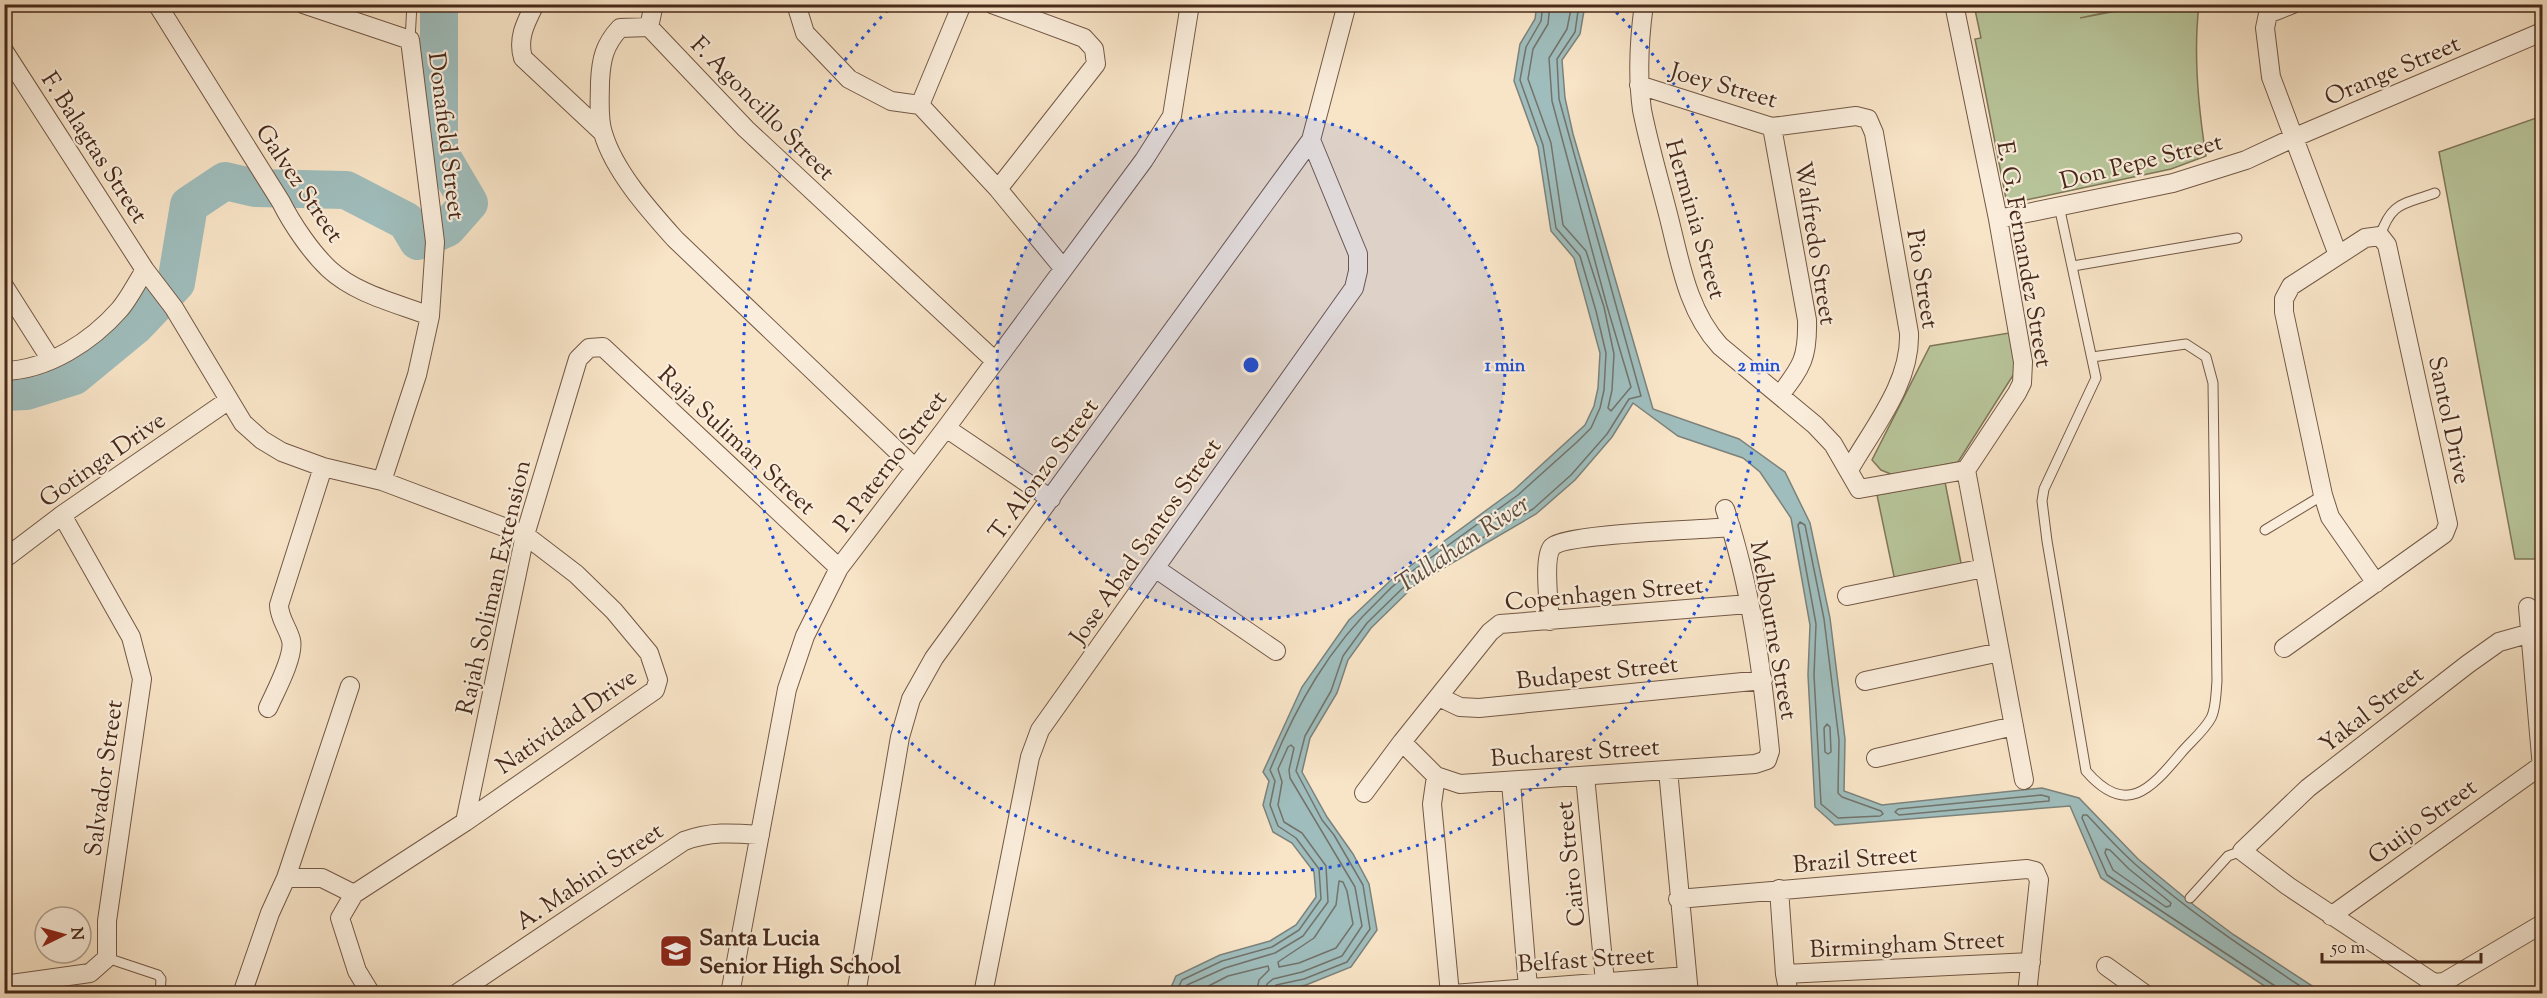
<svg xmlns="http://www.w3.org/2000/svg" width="2547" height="998" font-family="'Sorts Mill Goudy',serif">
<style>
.green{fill:#b8c59a;stroke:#80775a;stroke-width:1.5}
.water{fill:#9fbdbc;stroke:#7c827b;stroke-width:1.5}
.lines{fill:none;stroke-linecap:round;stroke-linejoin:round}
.shore{stroke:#73736b;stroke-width:1.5}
.river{stroke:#9fbdbc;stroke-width:38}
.lane-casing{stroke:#735845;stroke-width:11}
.street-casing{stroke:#735845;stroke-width:20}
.lane{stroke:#faeddb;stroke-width:9}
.street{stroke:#faeddb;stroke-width:18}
.ring{fill:none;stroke:#1d4ed8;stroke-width:3;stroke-dasharray:3 6}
.labels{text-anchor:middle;stroke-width:4.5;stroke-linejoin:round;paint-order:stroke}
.street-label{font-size:24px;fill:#47291a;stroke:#faeddb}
.poi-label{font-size:24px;font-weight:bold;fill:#47291a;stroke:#faeddb;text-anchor:start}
.water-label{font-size:26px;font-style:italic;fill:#5d4e42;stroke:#faeddb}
.centre{fill:#1d4ed8;stroke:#faeddb;stroke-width:3}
.ring-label{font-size:18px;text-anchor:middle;font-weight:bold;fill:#1d4ed8;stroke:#faeddb;stroke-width:4.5;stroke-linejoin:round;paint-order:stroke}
</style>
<rect width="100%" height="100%" fill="#f8e4c7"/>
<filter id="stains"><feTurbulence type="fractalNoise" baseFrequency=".00333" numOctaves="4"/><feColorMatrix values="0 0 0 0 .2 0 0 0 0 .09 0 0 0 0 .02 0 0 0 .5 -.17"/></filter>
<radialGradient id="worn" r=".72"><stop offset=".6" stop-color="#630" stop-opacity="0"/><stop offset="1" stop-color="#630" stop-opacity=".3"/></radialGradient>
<!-- green -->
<path class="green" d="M1974 5H2140L2080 18 2148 5H2199C2193 55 2198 106 2206 156L2171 169 2007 204 1975 39 1981 38Z
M2542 116V559H2515L2439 152Z
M2009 333 2017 369 1958 462 1893 475 1881 470 1872 460 1930 346Z
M1945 482 1962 568 1895 581 1877 495Z"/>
<!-- water -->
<path class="water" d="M1537 4 1585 5 1580 34 1562 60 1565 98 1573 134 1653 409 1739 439 1785 472 1810 523 1830 618 1845 739 1844 791 1882 805 2042 788 2079 798 2138 859 2195 906 2234 935 2323 993H2275L2101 878 2070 806 1835 825 1815 807 1808 675 1810 625 1791 518 1760 472 1743 458 1678 436 1633 403 1612 437 1575 480 1536 514 1416 584 1371 628 1348 660 1337 693 1310 738 1302 772 1327 817 1353 854 1369 884 1377 930 1351 967 1306 985 1265 993 1168 994 1176 976 1220 955 1270 941 1296 925 1316 897 1314 872 1292 843 1273 832 1263 805 1269 781 1263 772 1302 687 1349 620 1391 580 1514 490 1585 425 1594 406 1598 388 1600 353 1574 258 1551 231 1538 147 1514 81 1520 44 1535 19Z"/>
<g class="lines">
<!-- shore -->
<path class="shore" d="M1543 4 1541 21 1526 47 1520 80 1543 145 1556 228 1580 256 1596 311 1606 353 1604 390 1600 408 1591 428 1577 442 1518 495 1411 572 1412 578 1533 509 1571 475 1607 434 1629 399 1641 396 1559 99 1557 59 1575 32 1579 4
M1550 4 1548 24 1533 49 1528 79 1551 143 1563 225 1586 251 1604 307 1614 354 1612 390 1608 408 1611 411 1631 387 1607 306 1552 101 1549 58 1567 29 1572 4
M1800 522 1805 525 1824 619 1839 740 1838 793 1842 797 1881 811 1883 814 1880 816 1838 818 1821 804 1814 675 1816 624 1798 525Z
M1827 724 1830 727 1831 752 1828 754 1825 752 1824 728Z
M2041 795 2049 797V801L1899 815 1895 812 1898 809Z
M2106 849 2110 850 2129 869 2165 898 2171 903 2170 906 2166 907 2113 870 2105 853Z
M1339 881 1343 882 1347 891 1353 924 1336 948 1299 963 1279 967 1278 962 1314 938 1336 905Z
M1175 994 1182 980 1222 961 1272 947 1299 930 1321 899 1319 869 1296 838 1278 826 1270 805 1275 781 1270 770C1296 706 1329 647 1380 599 1388 591 1397 580 1408 576L1410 581 1367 623 1343 656 1331 691 1305 736 1296 771 1322 820 1334 835 1363 885 1370 929 1347 962 1304 979 1276 985 1272 994
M1183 994 1187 985 1225 968 1275 953 1303 936 1328 902 1326 866 1302 833 1284 822 1278 805 1282 782 1278 769 1288 747 1291 745 1294 748 1289 770 1290 778 1355 887 1362 926 1342 956 1302 972 1273 979 1267 984 1265 994
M1193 994 1228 976 1268 966 1269 970 1259 980 1256 994
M2278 994 2275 986 2107 875 2082 818 2083 815H2087C2102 831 2118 849 2135 864 2190 913 2251 953 2312 994"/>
<!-- river -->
<path class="river" d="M4 392 26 391 74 376 136 325 176 283 189 205 225 181 255 188 346 190 406 221 418 241 447 228 469 203 439 152V4"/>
<!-- lane casing -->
<g class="lane-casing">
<path id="lane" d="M410 40 412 4
M2059 206 2096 378 2044 489 2042 501 2047 541 2086 771C2126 817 2150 790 2181 753 2190 742 2204 731 2211 718 2216 709 2216 692 2217 681L2213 383 2206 357 2186 344 2092 357
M2380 236C2392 201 2403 205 2435 193
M2073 266 2237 238
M2265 530 2323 495
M2190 898 2228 856 2242 851
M107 958 158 975 161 979 160 994"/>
</g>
<!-- street casing -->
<g class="street-casing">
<path id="street" d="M157 4 281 202C292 224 311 252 329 269 356 294 396 303 430 316
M303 4 410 40 435 242 430 316 417 375 382 481
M535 4C526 22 517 38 523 58L602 132
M796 4 805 33 849 79 891 101 920 105
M992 4 1084 38 1094 49 1096 64 998 189
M1644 4C1639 40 1637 74 1642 110 1649 145 1659 179 1668 214 1680 261 1687 310 1720 346L1815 425 1833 444 1859 489 1966 470
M1954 4 1998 219 2023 362 2022 383 2017 393 1966 470 2024 780
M2293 4 2268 14 2265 28 2271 77 2338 255
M649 27 654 4
M4 51 145 270 174 308 243 423 262 440 282 452 323 467 382 481 525 535 576 574 614 611 649 653 658 680 655 690 465 822 354 894 340 918 357 971 371 994
M1639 85 1772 127 1856 116 1868 119 1874 133 1909 333C1911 383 1873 428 1849 470
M920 105 998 189 1063 268
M920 105 962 4
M1772 127 1807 320C1808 358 1802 366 1780 395
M1998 219 2173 183 2246 160 2293 138 2542 32
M4 286 51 360
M4 371C48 370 92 341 120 309 130 297 137 282 145 270
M946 428 1051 499
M915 468 675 239C649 210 614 171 603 133 598 119 600 97 600 82 601 60 604 45 620 28L649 27 746 129 994 360
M4 559 62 515 229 400
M1155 568 1276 651
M1847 596 1984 568
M2528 607 2542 768
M1550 621C1549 605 1543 558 1552 547 1565 533 1704 530 1731 527
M2542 630 2499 642 2468 664 2308 788 2242 851 2288 886 2434 983 2444 982 2542 924
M2284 648 2444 534 2448 524 2387 245 2380 236 2365 238 2291 286 2284 299V312L2323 495 2330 517 2376 583
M1865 681 2000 652
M1439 697 1460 707 1479 708 1763 680
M268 708C275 692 295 656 291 640 288 628 279 618 279 605L323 467
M1402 742 1436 776 1460 784 1755 764 1767 760 1770 751C1762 670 1751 587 1725 509
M1876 758 2014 726
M1668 770 1689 994
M1436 776 1432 804 1450 994
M1585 776 1605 982
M1511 782 1528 988
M1364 793 1402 742 1490 632 1500 624 1749 604
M465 822 525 535 578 359 589 348 603 347 839 568
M286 878H322L354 894
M1779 889 1785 974 1789 994
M1678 899 2027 869 2035 871 2039 880 2027 994
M2331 916 2542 765
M2106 966 2145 994
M1785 974 2031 962
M4 985 90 973 107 958V921L142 679 131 637 62 515
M242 994 270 913 286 878 350 686
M456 994 684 841C711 831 733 833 760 835
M730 994 787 689 805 636 839 568 946 428 1144 160 1172 116 1190 4
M856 994 900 737 911 699 934 658 1311 140 1347 4
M983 994 1030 757 1040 730 1354 288 1358 271V254L1311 140
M1453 994 1687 976"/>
</g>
<!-- lane -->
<use href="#lane" class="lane"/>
<!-- street -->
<use href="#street" class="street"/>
</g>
<!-- distance rings -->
<circle cx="1251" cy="365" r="254" fill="#1d4ed8" fill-opacity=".12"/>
<g class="ring">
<circle cx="1251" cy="365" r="254"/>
<path d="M1610 6A508 508 0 1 1 892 6"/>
</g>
<!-- icons -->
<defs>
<g id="school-square" transform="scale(1.725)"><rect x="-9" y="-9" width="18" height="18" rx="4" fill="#8f2418" stroke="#faeddb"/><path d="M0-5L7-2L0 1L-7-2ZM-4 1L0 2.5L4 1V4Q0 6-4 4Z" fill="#fff"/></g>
</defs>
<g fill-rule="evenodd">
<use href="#school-square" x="676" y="951"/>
</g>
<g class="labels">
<!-- street labels -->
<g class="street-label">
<text transform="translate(2392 70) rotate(-23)" y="8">Orange Street</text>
<text transform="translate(1724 85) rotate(16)" y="8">Joey Street</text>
<text transform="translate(763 108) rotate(45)" y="8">F. Agoncillo Street</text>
<text transform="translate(447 136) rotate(83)" y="8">Donafield Street</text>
<text transform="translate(95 147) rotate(57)" y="8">F. Balagtas Street</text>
<text transform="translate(2141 161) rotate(-14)" y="8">Don Pepe Street</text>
<text transform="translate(300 183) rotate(56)" y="8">Galvez Street</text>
<text transform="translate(1696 219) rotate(74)" y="8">Herminia Street</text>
<text transform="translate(1816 243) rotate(81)" y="8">Walfredo Street</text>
<text transform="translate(2025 254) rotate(80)" y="8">E. G. Fernandez Street</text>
<text transform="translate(1923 279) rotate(81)" y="8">Pio Street</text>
<text transform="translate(2450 420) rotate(78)" y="8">Santol Drive</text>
<text transform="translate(737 440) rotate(43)" y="8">Raja Suliman Street</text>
<text transform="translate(102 459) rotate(-35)" y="8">Gotinga Drive</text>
<text transform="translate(890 461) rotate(-53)" y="8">P. Paterno Street</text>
<text transform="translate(1043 469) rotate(-54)" y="8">T. Alonzo Street</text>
<text transform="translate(1145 541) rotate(-55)" y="8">Jose Abad Santos Street</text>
<text transform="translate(493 587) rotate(-77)" y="8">Rajah Soliman Extension</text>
<text transform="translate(1604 593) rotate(-5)" y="8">Copenhagen Street</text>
<text transform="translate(1774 630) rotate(80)" y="8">Melbourne Street</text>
<text transform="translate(1597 672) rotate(-6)" y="8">Budapest Street</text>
<text transform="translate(2371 709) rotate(-38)" y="8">Yakal Street</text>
<text transform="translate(566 721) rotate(-35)" y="8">Natividad Drive</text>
<text transform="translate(1575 752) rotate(-4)" y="8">Bucharest Street</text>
<text transform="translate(103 778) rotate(-82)" y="8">Salvador Street</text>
<text transform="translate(2422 821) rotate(-36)" y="8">Guijo Street</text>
<text transform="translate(1855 859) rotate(-5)" y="8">Brazil Street</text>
<text transform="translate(1570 864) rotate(-96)" y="8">Cairo Street</text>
<text transform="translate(589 876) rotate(-34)" y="8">A. Mabini Street</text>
<text transform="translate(1907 944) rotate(-3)" y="8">Birmingham Street</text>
<text transform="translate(1586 959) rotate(-4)" y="8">Belfast Street</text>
</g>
<!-- poi labels -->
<g class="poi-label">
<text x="699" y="945">Santa Lucia<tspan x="699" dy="28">Senior High School</tspan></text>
</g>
<!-- water labels -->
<g class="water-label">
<text transform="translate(1462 543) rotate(-34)" y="9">Tullahan River</text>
</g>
</g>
<circle cx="1251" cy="365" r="9" class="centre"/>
<g class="ring-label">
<text x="1505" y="371">1 min</text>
<text x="1759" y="371">2 min</text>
</g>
<!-- margin -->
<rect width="2547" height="998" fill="none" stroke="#f8e4c7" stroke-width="24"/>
<rect x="6" y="6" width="2535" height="986" fill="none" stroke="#47291a" stroke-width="3"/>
<rect x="12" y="12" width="2523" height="974" fill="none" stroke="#47291a" stroke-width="1.5"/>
<!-- north arrow -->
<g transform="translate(63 935) rotate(85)"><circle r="28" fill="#faeddb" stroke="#b29f8e" stroke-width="1.5"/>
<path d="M0-4.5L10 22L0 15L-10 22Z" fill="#8f2418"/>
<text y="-9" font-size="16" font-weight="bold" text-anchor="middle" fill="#47291a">N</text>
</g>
<!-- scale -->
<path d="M2322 953v9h159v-9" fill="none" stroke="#47291a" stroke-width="3"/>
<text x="2331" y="953" font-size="18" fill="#47291a" stroke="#faeddb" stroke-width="4.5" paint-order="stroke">50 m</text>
<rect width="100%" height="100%" filter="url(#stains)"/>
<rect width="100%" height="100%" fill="url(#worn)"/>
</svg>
